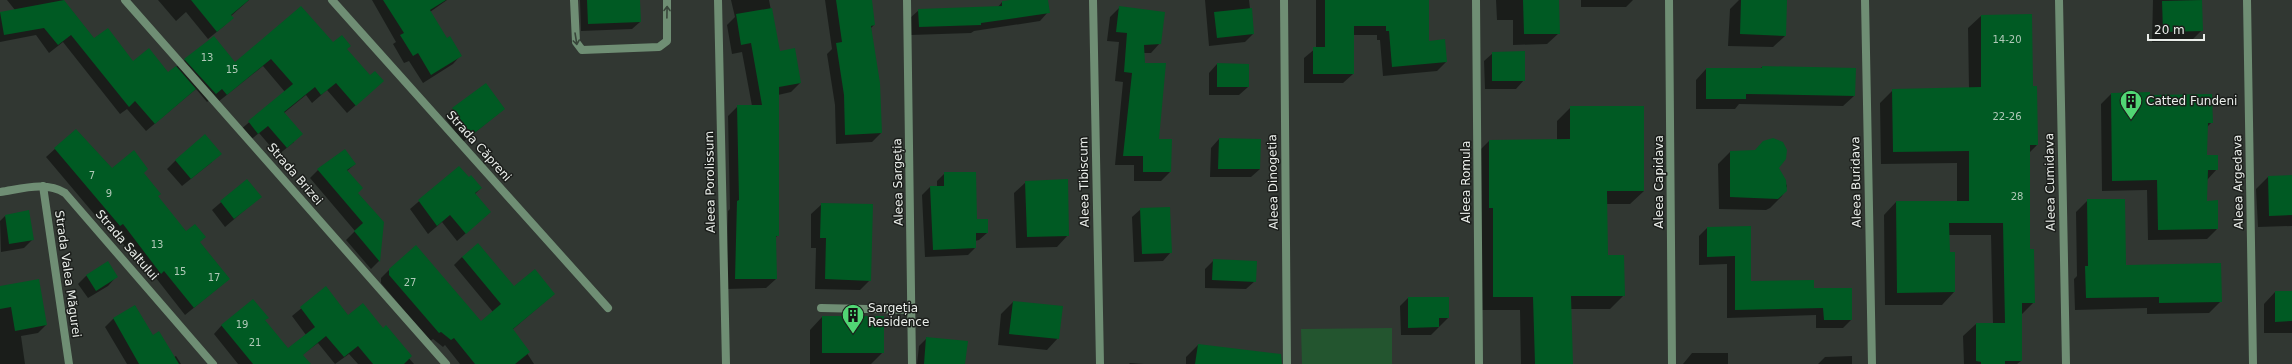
<svg xmlns="http://www.w3.org/2000/svg" width="2292" height="364" font-family="'DejaVu Sans',sans-serif">
<style>
.park{fill:#23552f}
.shadow{fill:#0007}
.building{fill:#005a23}
.lines{fill:none;stroke-linecap:round;stroke-linejoin:round}
.lane{stroke:#6f8e74;stroke-width:8}
.street{stroke:#6f8e74;stroke-width:8}
.oneway{stroke:#38453a}
.labels{text-anchor:middle;stroke-width:3;stroke-linejoin:round;paint-order:stroke}
.number-label{font-size:10px;fill:#b0c9b8}
.poi-label{font-size:12px;fill:#eaeeea;stroke:#1b1e1b;text-anchor:start}
.street-label{font-size:12px;fill:#eaeeea;stroke:#1b1e1b}
</style>
<rect width="100%" height="100%" fill="#313732"/>
<!-- park -->
<path class="park" d="M1392 328V364H1302L1301 329Z"/>
<!-- shadow -->
<path class="shadow" d="M7 0H63L94 39 133 63 168 73 185 60 235 64 333 43 346 50 374 89 347 113 327 90 312 103 306 95 284 113 294 142 278 155 259 133 249 141 240 130 285 92 263 66 218 102 213 97 207 102 196 89 146 131 127 109 120 114 63 42 49 53 36 35 0 42V13L15 10Z
M158 0H249L231 16 232 18 224 26 208 39 186 12 176 21Z
M372 0H447L430 12 447 40 461 55 453 64 423 83 409 61 404 63 393 44 396 42Z
M580 0H639L640 22 632 29 581 31Z
M731 0H769L779 53 800 83 791 92 778 95V235L775 238 776 279 766 288 726 289 728 211 730 209 728 116 738 106H752L742 52 732 54 727 25 735 17Z
M825 0H871L874 25 871 28 881 133 872 142 836 144 835 105 827 54 832 49Z
M1017 0H1047L1048 12 1040 21 974 31 971 33 911 35 910 18 919 10 998 7 1002 2Z
M1205 0H1249L1253 34 1245 42 1209 46Z
M1316 0H1428V42L1446 62 1437 71 1383 76 1380 40H1377V35H1353V74L1343 83H1304V58L1316 48Z
M1496 0H1558L1559 33 1547 44 1513 45V20H1497Z
M1581 0H1633L1626 7H1581Z
M1739 0H1786L1785 36 1773 47 1728 46 1730 9Z
M2153 0H2201L2202 30 2191 41 2152 42Z
M1120 7 1160 43 1151 53H1143L1158 140 1170 172 1161 181H1134V165H1115L1123 82 1115 81 1119 42 1107 41 1110 17Z
M1981 16 2032 87 2037 145 2029 153V250L2034 302 2021 315V361L2017 364H1964L1963 336 1976 324H1993L1991 235H1949V253L1954 292 1942 305H1885L1884 215 1896 202H1957V163L1881 164 1880 103 1893 90 1969 89 1968 28Z
M1493 53 1524 80 1516 89H1485L1484 61Z
M1217 64 1248 87 1239 95H1209V73Z
M1762 67 1854 96 1843 106 1739 104 1735 109H1696V80L1706 69H1760Z
M486 85 504 109 463 142 445 118Z
M2111 94 2149 96 2212 122 2207 127 2206 156 2217 169 2207 180 2206 202 2217 229 2207 239 2148 240 2147 190 2102 191 2101 104Z
M1571 107 1644 191 1630 204H1607V256L1624 295 1610 309H1570L1572 364H1521L1520 310H1480L1476 154 1489 141 1557 140V121Z
M76 130 112 169 143 173 157 197 186 232 199 242 229 279 185 315 156 278 152 281 114 232 111 234 46 157Z
M1219 139 1260 140V169L1251 177H1210L1211 148Z
M1730 152 1778 168 1787 186 1782 196 1770 208 1766 210 1719 209 1718 164Z
M176 160 212 162 182 186 167 169Z
M355 164 347 171 357 193 382 222 379 261 371 269 346 240 355 231 310 178 318 170Z
M459 167 468 179 481 188 475 194 490 212 457 241 442 222 428 234 410 209Z
M945 173 987 233 979 240 975 241V248L968 255 925 257 922 195 930 187H937V181Z
M2292 176V226L2258 227 2256 189 2268 177Z
M247 180 260 197 225 227 212 210Z
M1026 182 1068 235 1057 247 1016 248 1014 193Z
M2088 200 2125 266 2221 301 2209 313 2147 314V308L2075 310 2074 279 2077 276 2076 212Z
M822 204 870 280 860 290 815 289 816 248H811V214Z
M1141 209 1171 252 1163 261 1134 262 1132 217Z
M5 216 32 240 24 248 1 252 0 221Z
M1750 227V282L1813 289 1851 320 1843 328H1816V315L1727 318V264L1699 265V236L1707 228Z
M462 257 514 288 554 294 512 330 534 364H460L445 345 443 347 433 339 430 341 381 283V278L389 270 481 322 493 312 454 265Z
M1214 260 1255 281 1246 289 1205 288V269Z
M108 263 116 277 108 286 88 298 78 284 86 276Z
M0 287 46 325 38 333 21 336 25 364H0Z
M326 288 348 316 383 329 414 364H358L349 354 335 364 318 343 302 355 305 364H238L214 334 222 325 264 321 288 349 306 335 292 316Z
M2275 292H2292V333H2264V304Z
M1408 298 1448 318 1431 335H1401L1400 306Z
M1013 302 1058 338 1047 350 998 345 1001 314Z
M135 306 152 336 174 357 176 356 181 364H127L105 327 113 319Z
M822 317 883 352 871 364H810V330Z
M927 338 964 364H917L919 346Z
M1198 345 1261 364H1186V357Z
M1692 353H1728V364H1683Z
M1852 356V364H1818L1825 357Z
M1130 363 1144 364H1129Z"/>
<!-- building -->
<path class="building" d="M64 0 94 38 108 28 133 61 149 48 168 72 176 66 196 89 155 124 135 101 129 107 71 35 58 45 44 28 4 35 0 12Z
M191 0H249L231 15 234 18 217 32Z
M383 0H446L430 10 447 38 450 36 462 56 431 75 418 53 413 56 400 35 404 33Z
M587 0H640L641 22 588 24Z
M836 0H872L875 25 871 26 880 83 882 133 845 135 844 95 836 43 842 42Z
M1010 0H1048L1050 13 981 23V25L919 27 918 9 1002 6V1Z
M1325 0H1429V41L1445 39 1447 62 1392 67 1389 31H1386V26H1354V74H1313V47H1325Z
M1523 0H1559L1560 34H1524Z
M1741 0H1787L1786 36 1740 34Z
M2202 0 2203 31 2163 32 2162 1Z
M301 6 333 42 342 35 351 46 347 49 370 75 375 71 384 81 356 106 336 83 321 95 315 87 284 112 303 134 287 148 268 126 258 134 248 121 293 84 271 59 227 95 222 89 216 94 184 59 214 36 235 62Z
M1119 6 1165 12 1161 44 1144 45 1145 63H1166L1159 139H1172L1171 172H1143V156H1123L1132 73 1124 72 1127 33 1116 32Z
M772 8 780 51 795 48 801 83 779 87V236H776L777 279H735L737 201 739 200 737 105H762L751 43 741 45 736 14Z
M1252 8 1254 34 1217 38 1214 12Z
M2032 14 2033 86H2037L2038 145H2030V249H2034L2035 303H2022V361H2005V364H1981V362L1976 361V323H2005L2003 223H1949L1950 252H1955V292L1897 293 1896 201H1969V151L1893 152 1892 89 1981 87V15Z
M1525 51V81H1492V52Z
M1217 63 1249 64V87H1217Z
M1762 66 1856 68 1855 96 1746 94V99H1706V68H1762Z
M486 83 505 109 472 135 452 108Z
M2150 92V95L2212 94 2213 123H2208L2207 155H2218V170H2208L2207 201 2218 200V229L2158 230 2157 180 2112 181 2111 93Z
M1570 106H1644V191H1607L1608 255H1624L1625 296H1571L1573 364H1535L1533 297H1493V208H1489V140L1570 139Z
M76 129 112 168 134 150 148 169 144 173 161 194 158 196 186 231 195 224 206 237 200 242 230 279 194 308 164 271 161 274 123 224 120 226 54 148Z
M205 134 222 154 191 179 175 160Z
M1219 138 1261 139 1260 169H1218Z
M1773 138 1783 142 1787 150 1786 159 1779 168 1786 180 1787 191 1778 199 1730 197V151L1755 150 1763 141Z
M345 149 356 164 347 170 363 188 358 193 384 222 380 262 354 231 363 223 317 169Z
M459 166 469 177 471 175 482 188 475 193 491 212 466 234 450 215 437 226 418 200Z
M944 172H976L977 219H988V233H976V248L933 250 930 186H944Z
M2292 175V215L2269 216 2268 176Z
M247 179 262 197 234 219 220 201Z
M1068 179 1069 236 1027 237 1025 181Z
M2087 199H2125L2126 265 2221 263 2222 302 2159 303V297L2086 298 2085 266H2088Z
M821 203 873 204 871 281 825 279 826 238H820Z
M1170 207 1172 253 1142 254 1140 208Z
M29 210 34 240 9 244 5 215Z
M1751 226V281L1814 280V288H1852V320H1824L1823 308 1735 310V256L1707 257V227Z
M478 243 514 286 535 269 555 294 513 329 530 352 515 364H475L454 338 451 340 441 332 439 333 389 275V269L416 245 481 321 501 304 462 257Z
M1213 259 1257 261 1256 282 1212 280Z
M108 261 118 277 96 291 86 275Z
M39 279 47 325 15 331 11 307 0 309V286Z
M326 286 348 315 363 303 383 328 386 325 412 356 404 364H373L358 346 344 357 326 336 303 355 311 364H253L221 325 253 299 269 318 265 320 288 348 315 327 300 307Z
M2275 291H2292V321L2275 322Z
M1408 297H1449V318H1439V327L1408 328Z
M1013 301 1063 306 1059 339 1009 334Z
M135 305 153 335 159 331 179 364H139L113 318Z
M822 316H884V353H822Z
M926 337 968 341 965 364H924Z
M1198 344 1281 354 1282 364H1195Z"/>
<g class="lines">
<!-- lane -->
<path class="lane" d="M574 0 576 42 582 50 659 47 667 41V0
M821 308 912 310"/>
<!-- street -->
<path class="street" d="M125 0 446 364
M332 0 608 308
M718 0 726 364
M907 0 912 364
M1093 0 1100 364
M1284 0 1287 364
M1476 0 1479 364
M1669 0 1672 364
M1865 0 1872 364
M2059 0 2066 364
M2247 0 2253 364
M43 186 69 364
M0 192C21 189 46 181 65 193L213 364"/>
</g>
<!-- one-way arrows -->
<defs><path id="oneway-shaft" d="M-6 0H5M1.5-3L5.5 0L1.5 3" fill="none" stroke-width="1.6" stroke-linecap="round" stroke-linejoin="round"/></defs>
<g class="oneway">
<use href="#oneway-shaft" transform="translate(667 12) rotate(-89)"/>
<use href="#oneway-shaft" transform="translate(576 39) rotate(81)"/>
</g>
<!-- icons -->
<defs>
<g id="building-pin" transform="scale(1.15)"><path d="M0 17L-7.5 6A9.5 9.5 0 1 1 7.5 6Z" fill="#51d674" stroke="#1b1e1b"/><path d="M-4-6H4V6H1V3H-1V6H-4ZM-2.5-4.3h1.7v1.8h-1.7ZM.8-4.3h1.7v1.8H.8ZM-2.5-1h1.7V.8h-1.7ZM.8-1h1.7V.8H.8Z" fill="#111"/></g>
</defs>
<g fill-rule="evenodd">
<use href="#building-pin" x="2131" y="101"/>
<use href="#building-pin" x="853" y="315"/>
</g>
<g class="labels">
<!-- number labels -->
<g class="number-label">
<text x="2007" y="43">14-20</text>
<text x="207" y="61">13</text>
<text x="232" y="73">15</text>
<text x="2007" y="120">22-26</text>
<text x="92" y="179">7</text>
<text x="109" y="197">9</text>
<text x="2017" y="200">28</text>
<text x="157" y="248">13</text>
<text x="180" y="275">15</text>
<text x="214" y="281">17</text>
<text x="410" y="286">27</text>
<text x="242" y="328">19</text>
<text x="255" y="346">21</text>
</g>
<!-- poi labels -->
<g class="poi-label">
<text x="2146" y="105">Catted Fundeni</text>
<text x="868" y="312">Sargeția<tspan x="868" dy="14">Residence</tspan></text>
</g>
<!-- street labels -->
<g class="street-label">
<text transform="translate(479 146) rotate(48)" y="4">Strada Căpreni</text>
<text transform="translate(295 174) rotate(49)" y="4">Strada Brizei</text>
<text transform="translate(710 182) rotate(-91)" y="4">Aleea Porolissum</text>
<text transform="translate(898 182) rotate(-91)" y="4">Aleea Sargeția</text>
<text transform="translate(1084 182) rotate(-91)" y="4">Aleea Tibiscum</text>
<text transform="translate(1273 182) rotate(-91)" y="4">Aleea Dinogetia</text>
<text transform="translate(1466 182) rotate(-90)" y="4">Aleea Romula</text>
<text transform="translate(1659 182) rotate(-90)" y="4">Aleea Capidava</text>
<text transform="translate(1856 182) rotate(-91)" y="4">Aleea Buridava</text>
<text transform="translate(2050 182) rotate(-91)" y="4">Aleea Cumidava</text>
<text transform="translate(2238 182) rotate(-91)" y="4">Aleea Argedava</text>
<text transform="translate(127 245) rotate(49)" y="4">Strada Saltului</text>
<text transform="translate(68 274) rotate(82)" y="4">Strada Valea Măgurei</text>
</g>
</g>
<!-- scale -->
<path d="M2148 34v6h56v-6" fill="none" stroke="#eaeeea" stroke-width="2"/>
<text x="2154" y="34" font-size="12" fill="#eaeeea" stroke="#1b1e1b" stroke-width="3" paint-order="stroke">20 m</text>
</svg>
